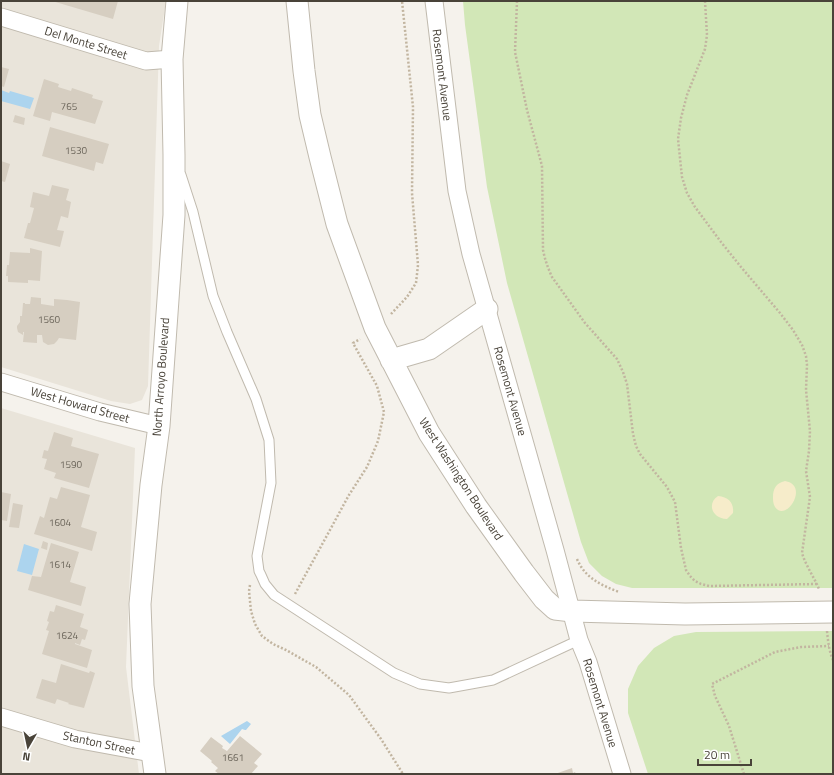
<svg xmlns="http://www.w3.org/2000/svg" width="834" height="775" font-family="'Titillium Web',sans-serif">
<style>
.residential{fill:#e9e4da}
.green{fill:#d2e7b7}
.sand{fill:#f6ecca}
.water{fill:#acd4ee}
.building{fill:#d6cec1}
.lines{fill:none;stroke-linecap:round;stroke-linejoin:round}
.service-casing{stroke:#c0baae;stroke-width:11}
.minor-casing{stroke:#c0baae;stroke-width:19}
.tertiary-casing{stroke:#c0baae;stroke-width:23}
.path{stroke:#c2b5a0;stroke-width:2.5;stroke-dasharray:2 2;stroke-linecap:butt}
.service{stroke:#fff;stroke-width:9}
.minor{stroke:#fff;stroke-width:17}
.tertiary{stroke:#fff;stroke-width:21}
.labels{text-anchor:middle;stroke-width:4;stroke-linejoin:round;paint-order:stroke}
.number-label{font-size:10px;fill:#6c665b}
.street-label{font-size:12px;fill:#494339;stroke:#fff}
</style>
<rect width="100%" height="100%" fill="#f5f2ec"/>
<!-- residential -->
<path class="residential" d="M1 1H166L159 46 148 386 142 400 130 404 111 401 1 367Z
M1 408 135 448 126 667 139 774H1Z"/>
<!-- green -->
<path class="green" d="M463 1H833V588H632L616 584 602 576 589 563 581 542 507 283 487 187 465 25Z
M833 631V774H648L628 713V689L638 666 654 648 674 636 696 632Z"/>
<!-- sand -->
<path class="sand" d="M785 481C810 485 786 523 775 507 773 504 773 500 773 497 773 489 776 483 785 481Z
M718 496C729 497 734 503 733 513L727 519C713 519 706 504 718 496Z"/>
<!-- water -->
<path class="water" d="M1 90 9 93 10 91 34 98 30 109 1 101Z
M24 544 39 549 32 575 17 571Z
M247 721 251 724 246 730H245L242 729 230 744 221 736Z"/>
<!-- building -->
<path class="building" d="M52 1H118L113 19Z
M1 67 9 69 4 87 1 86Z
M44 79 59 84 58 87 71 91 72 88 93 95 92 98 103 101 95 124 52 112 50 121 33 116Z
M15 115 25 118 24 125 13 122Z
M50 127 109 144 103 164 96 162 94 171 42 156Z
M1 161 10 164 5 182 1 181Z
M52 185 69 189 66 200 71 202 68 218 61 216 57 230 64 231 60 247 24 238 28 223H30L34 208 30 207 33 192 49 196Z
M30 248 42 251 40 281 28 280V283L8 282V276H6L7 265H9L10 252 30 253Z
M31 297 41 298V304L54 306V299L67 300 80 302 76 340 59 338 57 341 54 344 48 345 43 342 42 335H37V343L23 342 24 332H23V335L18 332 17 328V326L20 322V316H22L23 303H25V304H30Z
M54 432 73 438 71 446 99 454 89 488 54 478 56 473 44 469 47 459 42 458 44 450 48 451Z
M61 487 90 495 81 527 97 532 92 551 34 534 40 516 44 518 50 497 57 499Z
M1 492 11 494 7 521 1 520Z
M13 503 23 505 19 528 9 527Z
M43 541 48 543 47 550 41 548Z
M51 543 79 552 70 582 86 587 81 606 28 590 32 576 41 577Z
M56 605 84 614 80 627 88 630 85 640 82 639 80 645 75 643V644L92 650 87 668 42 654 49 631 46 630 49 622 47 621 50 611 54 612Z
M61 664 89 673 90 671 95 673 84 708 68 704 69 703 57 699 55 704 36 698 42 679 56 683Z
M240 736 262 754 254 763 258 766 251 774 250 773V774H219L215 771 218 768 211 762 212 761 200 751 211 737 223 746 222 748 227 751Z
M572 768 573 773 575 772 576 774H555Z"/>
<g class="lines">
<!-- service casing -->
<g class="service-casing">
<path id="service" d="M181 175 193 212 213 296 227 332 256 399 269 440 271 483 257 556 259 571 261 575 265 584 274 595 394 673 420 684 449 688 493 680 579 640"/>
</g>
<!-- minor casing -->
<g class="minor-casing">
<path id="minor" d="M434 1 457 191 471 254 555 550 579 640 588 662 622 774
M1 17 146 61 172 59
M1 382 100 412 159 426
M1 717 75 739 151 753"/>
</g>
<!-- tertiary casing -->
<g class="tertiary-casing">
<path id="tertiary" d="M297 1 304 71 310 115 320 157 337 224 375 328 429 433 476 506 524 573 544 599 555 609 572 611 685 614 833 612
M391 360 429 349 487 309
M155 774 143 686 140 604 151 485 159 426 174 215V155L172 59 177 1"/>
</g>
<!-- path -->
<path class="path" d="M517 1 515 52 527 110 542 166 543 250C545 260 548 268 552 277L585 323 617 359 623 372 627 384 633 434 636 446 640 454 667 487 675 502 681 548 686 570 690 576 695 581 701 584 709 586 817 584
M705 1 707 35 705 49 687 95 681 118 678 139 682 177 687 193 695 207 721 242 741 267 780 313 793 330 802 345 806 356 807 365 806 390 810 431 809 451 806 471 810 497 802 553C806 566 814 577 819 589
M391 314 407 297 416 283 418 265 412 193 413 107 402 1
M577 559C585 578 601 585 619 592
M250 585 249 591 251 611 255 624 262 636 273 644 286 650 316 667 349 695 381 739 403 774
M295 594 349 495 367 467 378 441 384 412 377 386 353 343 360 339
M827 631C828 641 829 651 833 660
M744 774 729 726 715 696 712 684 775 652 801 647 829 646"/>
<!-- service -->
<use href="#service" class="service"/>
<!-- minor -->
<use href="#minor" class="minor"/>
<!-- tertiary -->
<use href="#tertiary" class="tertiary"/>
</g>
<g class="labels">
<!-- number labels -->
<g class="number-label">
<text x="69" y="110">765</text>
<text x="76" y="154">1530</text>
<text x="49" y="323">1560</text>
<text x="71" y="468">1590</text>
<text x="60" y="526">1604</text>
<text x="60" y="568">1614</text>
<text x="67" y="639">1624</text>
<text x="233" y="761">1661</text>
</g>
<!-- street labels -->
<g class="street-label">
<text transform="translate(86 43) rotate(17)" y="4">Del Monte Street</text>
<text transform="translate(442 75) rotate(83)" y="4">Rosemont Avenue</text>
<text transform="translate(161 377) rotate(-86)" y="4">North Arroyo Boulevard</text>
<text transform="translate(510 391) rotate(74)" y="4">Rosemont Avenue</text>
<text transform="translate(80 405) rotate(16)" y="4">West Howard Street</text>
<text transform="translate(461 479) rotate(57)" y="4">West Washington Boulevard</text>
<text transform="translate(600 703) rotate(73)" y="4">Rosemont Avenue</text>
<text transform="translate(99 743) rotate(12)" y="4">Stanton Street</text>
</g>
</g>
<!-- border -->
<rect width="834" height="775" fill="none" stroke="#494339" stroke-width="4"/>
<!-- north arrow -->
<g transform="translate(28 747) rotate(189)" stroke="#ffffff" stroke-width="3" paint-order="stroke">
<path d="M0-3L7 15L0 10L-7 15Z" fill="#494339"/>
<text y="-6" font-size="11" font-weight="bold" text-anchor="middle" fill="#494339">N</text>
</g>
<!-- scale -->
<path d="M698 759v6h53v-6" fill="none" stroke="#494339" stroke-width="2"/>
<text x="704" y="759" font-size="12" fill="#494339" stroke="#ffffff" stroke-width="3" paint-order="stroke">20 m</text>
</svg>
